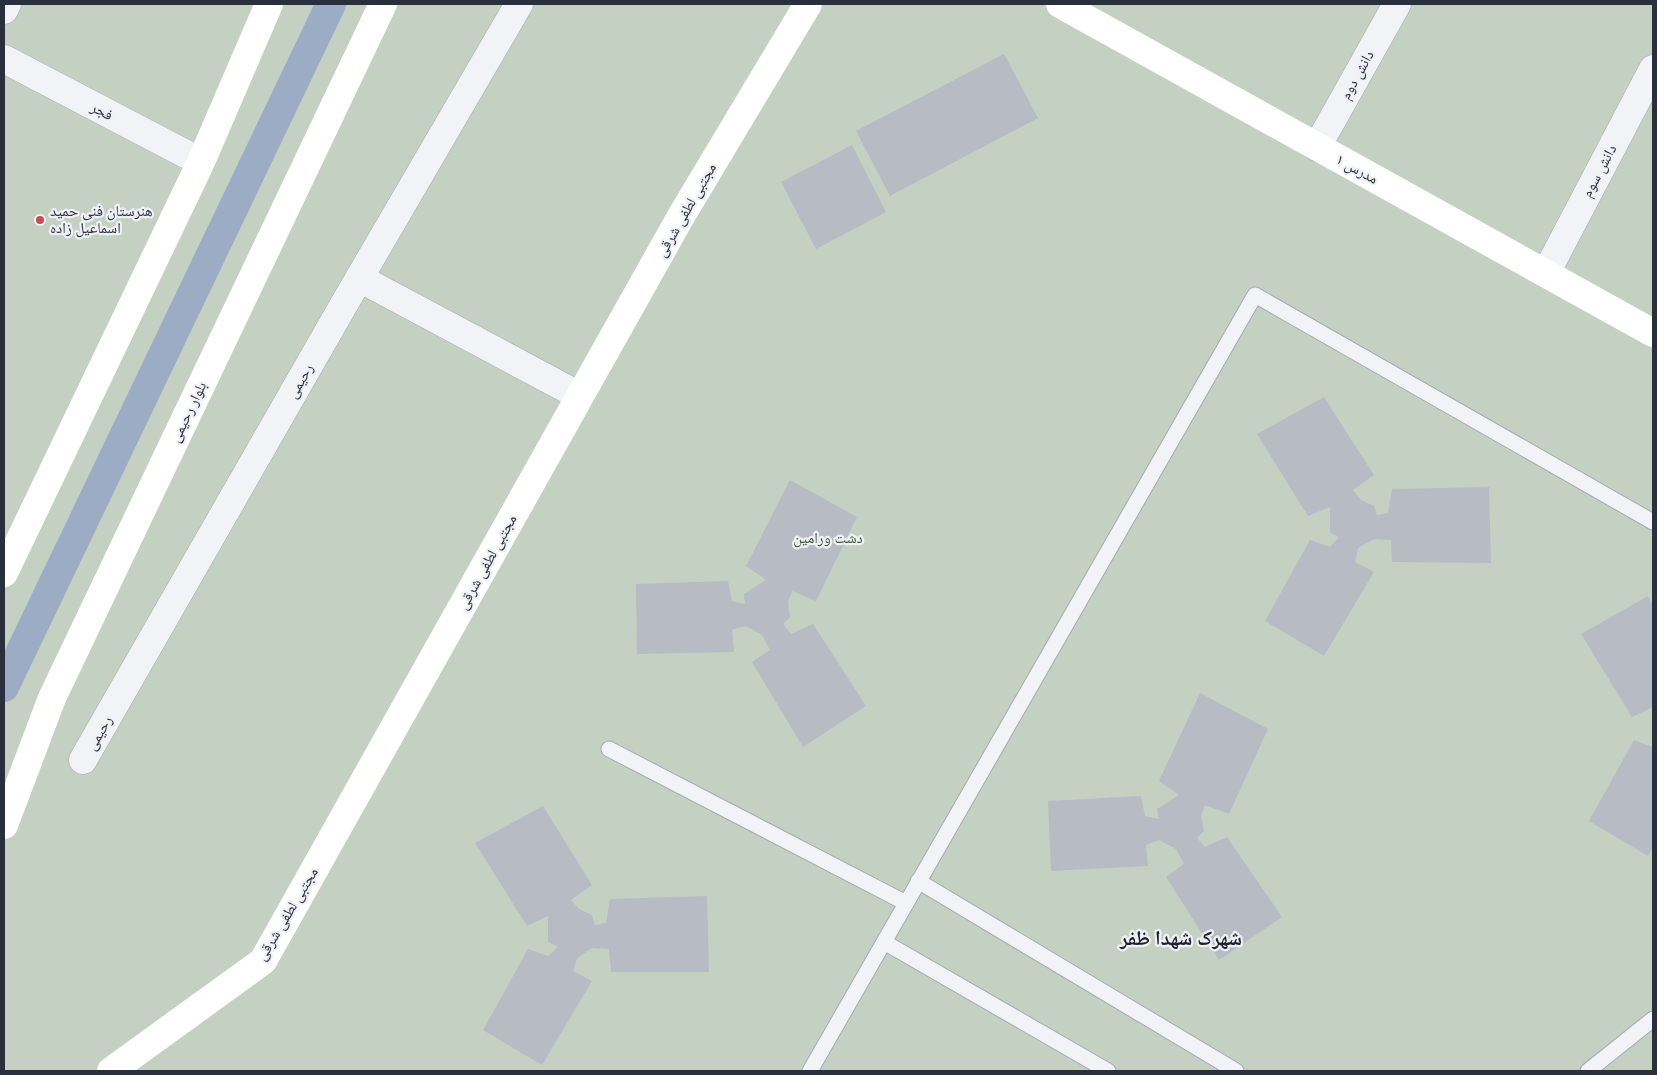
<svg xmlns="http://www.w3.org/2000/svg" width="1657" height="1075" font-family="'Golos Text','Noto Naskh Arabic',sans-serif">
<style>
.green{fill:#c4d1c2}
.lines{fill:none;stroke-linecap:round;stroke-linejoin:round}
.canal{stroke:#9dacc5;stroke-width:30}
.building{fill:#b7bbc4}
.lane-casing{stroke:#a6a9b2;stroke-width:17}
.street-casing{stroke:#a6a9b2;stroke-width:29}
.lane{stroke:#f2f3f6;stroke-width:15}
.street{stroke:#f2f3f6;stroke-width:28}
.secondary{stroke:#fff;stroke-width:28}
.poi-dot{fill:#c44d51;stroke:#eff1f5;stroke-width:2}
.labels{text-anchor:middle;stroke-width:4.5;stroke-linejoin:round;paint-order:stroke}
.street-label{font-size:15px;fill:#2a2f3e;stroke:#eff1f5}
.poi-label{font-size:15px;fill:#2a2f3e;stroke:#eff1f5;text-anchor:start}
.park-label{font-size:15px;fill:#3a5938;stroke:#eff1f5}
.district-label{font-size:20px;font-weight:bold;fill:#1c202f;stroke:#eff1f5}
</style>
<rect width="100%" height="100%" fill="#e0e2e8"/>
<!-- green -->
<path class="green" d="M4 4H1653V1071H4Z"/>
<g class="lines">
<!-- canal -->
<path class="canal" d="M4 687 331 4"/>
</g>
<!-- building -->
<path class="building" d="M1004 54 1038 118 890 196 856 131Z
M852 145 886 212 816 249 781 182Z
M1324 397 1374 475 1353 490 1361 500 1374 506 1377 515 1388 513 1392 489 1489 487 1491 563 1392 562 1391 540 1374 539 1358 548 1355 562 1374 572 1324 656 1265 621 1310 540 1330 547 1339 537 1330 533V507L1308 516 1257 434Z
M790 480 857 517 816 601 792 591 788 602 790 617 783 624 791 634 813 624 866 706 803 747 752 662 770 650 762 635 746 626 732 630 734 652 637 654 636 584 728 581 732 601 745 604 744 594 766 580 746 566Z
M1648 596 1653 605V707L1632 717 1581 634Z
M1200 693 1268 729 1229 814 1205 805 1201 816 1204 831 1197 838 1205 847 1227 837 1282 917 1219 960 1166 877 1184 864 1176 849 1159 840 1146 845 1148 866 1051 871 1048 801 1141 796 1145 816 1159 819 1157 809 1179 795 1159 781Z
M1634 740 1653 747V847L1648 856 1589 821Z
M543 806 592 885 571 900 579 909 592 915 595 925 606 923 610 899 707 896 709 972H611L609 949 592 948 577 958 573 971 592 981 542 1065 483 1030 528 949 548 956 558 947 548 942V916L527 926 475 843Z"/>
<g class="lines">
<!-- lane casing -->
<g class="lane-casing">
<path id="lane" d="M609 749 906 903
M918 881 1236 1071
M884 942 1108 1071
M810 1071 1255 295 1653 522
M1588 1071 1653 1019"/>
</g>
<!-- street casing -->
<g class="street-casing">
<path id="street" d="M4 10 7 4
M4 59 201 162
M1317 147 1397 4
M1546 273 1653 69
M359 278 580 396
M83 760 343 306 519 4"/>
</g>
<!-- lane -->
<use href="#lane" class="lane"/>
<!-- street -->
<use href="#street" class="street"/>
<!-- secondary -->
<path class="secondary" d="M1060 4 1653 333
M4 573 201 162 269 4
M4 825 52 698 383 4
M111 1071 263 961 680 218 808 4"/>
</g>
<!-- markers -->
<circle class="poi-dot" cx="40" cy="220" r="5"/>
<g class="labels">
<!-- street labels -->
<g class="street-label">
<text transform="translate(1357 75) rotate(-61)" y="5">دانش دوم</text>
<text transform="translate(102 111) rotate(28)" y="5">فجر</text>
<text transform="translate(1357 169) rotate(29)" y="5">مدرس ۱</text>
<text transform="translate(1599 171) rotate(-62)" y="5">دانش سوم</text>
<text transform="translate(686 210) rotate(-60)" y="5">مجتبی لطفی شرقی</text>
<text transform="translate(300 381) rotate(-60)" y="5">رحیمی</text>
<text transform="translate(188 412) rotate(-64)" y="5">بلوار رحیمی</text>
<text transform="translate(487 562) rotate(-61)" y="5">مجتبی لطفی شرقی</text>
<text transform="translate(99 733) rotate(-60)" y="5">رحیمی</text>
<text transform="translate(287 914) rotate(-59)" y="5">مجتبی لطفی شرقی</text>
</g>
<!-- poi labels -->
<g class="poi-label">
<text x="50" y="216">هنرستان فنی حمید<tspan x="50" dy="17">اسماعیل زاده</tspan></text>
</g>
<!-- park labels -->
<g class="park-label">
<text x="828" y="543">دشت ورامین</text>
</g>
<!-- district labels -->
<g class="district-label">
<text x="1181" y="945">شهرک شهدا ظفر</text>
</g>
</g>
<!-- border -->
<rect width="1657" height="1075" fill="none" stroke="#2a2f3e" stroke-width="10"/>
</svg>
